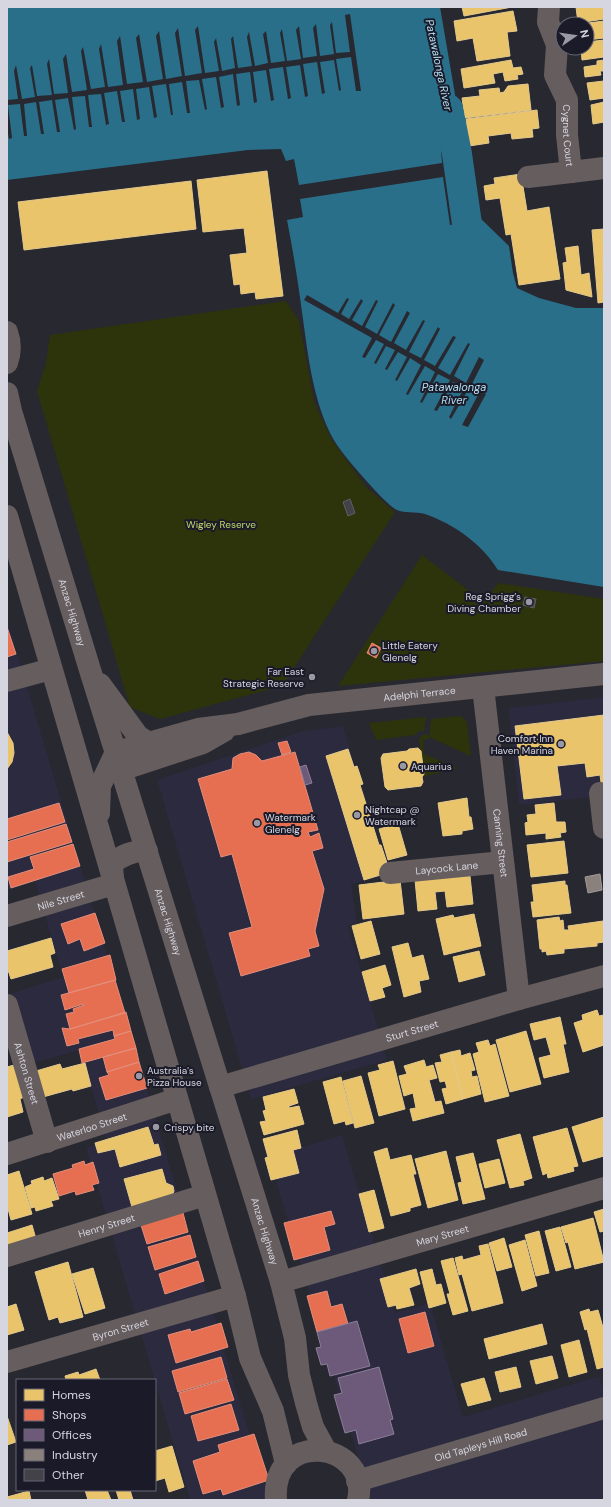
<svg xmlns="http://www.w3.org/2000/svg" width="611" height="1507" font-family="'DM Sans',sans-serif">
<style>
.built{fill:#2b2a3e}
.green{fill:#2d340b}
.water{fill:#296f8a}
.pier{fill:#282830}
.homes{fill:#e9c46a;stroke:#e3c98e}
.shops{fill:#e76f51;stroke:#e28e7c}
.offices{fill:#6d597a;stroke:#8c7e99}
.industry{fill:#8a817c;stroke:#a19a9a}
.lines{fill:none;stroke-linecap:round;stroke-linejoin:round}
.river{stroke:#296f8a;stroke-width:30}
.building{fill:#424248;stroke:#5f6067}
.minor{stroke:#665d5e;stroke-width:22}
.poi-dot{fill:#9999a3;stroke:#1b1a29;stroke-width:1.5}
.labels{text-anchor:middle;stroke-width:4;stroke-linejoin:round;paint-order:stroke}
.street-label{font-size:10px;fill:#d6d6e1;stroke:#1b1a29}
.park-label{font-size:10px;fill:#c0d86b;stroke:#1b1a29}
.poi-label{font-size:10px;fill:#d6d6e1;stroke:#1b1a29;text-anchor:start}
.water-label{font-size:11px;font-style:italic;fill:#b1dff3;stroke:#1b1a29}
</style>
<rect width="100%" height="100%" fill="#282830"/>
<!-- built -->
<path class="built" d="M7 619 269 1500H190L86 1148 107 1141 80 1050 30 1064 9 994 63 977 35 881 7 890Z
M604 697V790L593 797 519 805 508 708Z
M343 726 387 875 351 884 357 923 348 926 387 1060 251 1099 157 780 303 731Z
M342 1135 395 1313 430 1303 463 1417 599 1376 604 1392V1500H371L269 1157Z"/>
<!-- green -->
<path class="green" d="M286 301 299 321 314 401 331 439 367 488 395 512 282 686 160 719 130 707 37 391 46 363 50 335Z
M422 555 484 602 498 583 604 599V661L338 686Z
M461 716 467 722 471 756 429 737 431 719Z
M426 717 424 731H419L415 735 376 740 369 723Z
M422 735H428L429 739 423 740 424 754 458 768 422 777 424 774 419 739Z"/>
<!-- water -->
<path class="water" d="M7 7H440L464 147 441 151 442 163 299 185 294 159 286 161 281 149 248 150 7 180Z
M464 153 473 212 459 214 450 155Z
M443 177 450 225 461 223 460 219 478 216 509 246 513 273 517 288 539 298 576 308H604V587L498 570C482 544 454 524 425 514 416 511 403 514 395 509 385 502 371 486 363 477 351 463 338 449 330 433 312 395 308 354 302 312 298 281 293 251 287 220L303 217 300 199Z"/>
<!-- pier -->
<path class="pier" d="M350 14 361 91H356L351 57 336 59 341 90 339 91 334 60 320 62 325 93 322 94 317 62 303 64 308 96 305 97 300 65 286 67 291 98 288 99 283 67 269 69 274 100 271 101 266 70 253 72 257 102 254 103 250 72 236 74 240 105 237 106 233 74 219 77 224 107 221 108 216 77 202 79 207 109 205 110 199 80 186 81 190 113H187L182 82 169 84 173 115H171L166 84 152 86 157 117 154 118 149 87 136 89 140 119 137 120 133 89 120 91 125 122H122L117 91 104 93 109 124 106 125 101 94 88 95 92 127H89L85 96 72 97 76 129 74 130 68 98 55 100 60 132H57L52 100 39 102 44 134H41L36 102 24 104 27 136H24L20 104 8 105 12 138 9 139 7 128V100L18 99 14 71 16 65 22 99 35 97 30 68 32 65 37 96 52 95 47 64 49 59 54 94 68 93 63 59 66 54 72 92 87 90 81 51 83 47 91 89 105 87 99 49 101 44 108 87 123 85 117 41 120 36 127 84 143 82 136 38 139 34 147 82 163 79 156 36 159 31 166 79 182 76 175 33 178 28 185 76 202 73 195 30 198 26 205 73 219 71 214 42 216 38 222 71 235 68 231 39 233 36 238 68 252 66 247 37 249 32 255 66 268 63 263 34 266 31 271 63 285 61 280 33 282 29 287 61 301 59 296 30 299 26 303 58 317 56 313 28 316 24 320 56 334 54 330 25 332 22 336 53 350 52 345 15Z
M307 295 338 313 347 298 349 299 341 314 349 319 361 299 363 301 352 320 362 326 376 300 378 301 365 327 377 334 393 303 395 305 379 335 391 342 407 311 410 313 394 343 406 350 423 320 425 321 409 352 421 358 438 327 440 329 424 360 435 366 453 336 456 337 438 368 450 375 468 343 470 344 454 376 466 383 479 357 484 360 471 386 486 394 468 427 462 425 478 395 468 390 451 419 449 417 464 388 453 382 437 411 434 410 450 380 438 374 422 403 420 402 435 372 425 366 408 395 406 394 421 365 410 358 397 381 395 380 407 357 398 352 387 370 385 369 395 350 386 346 376 364 374 363 384 344 376 340 365 358 362 357 372 338 304 300Z"/>
<!-- homes -->
<path class="homes" d="M462 7H512L464 16Z
M576 7H604V19L578 23Z
M513 11 517 31 507 32 510 56 477 61 473 38 457 41 454 21Z
M604 21V38L587 40V24H580Z
M604 40V57L582 60 581 48H587V42Z
M511 60 513 68 521 67 523 74 517 75 518 79 505 81 503 72 493 74 495 83 464 88 461 69Z
M604 60V71H600L601 75 585 77 584 67 597 65V61Z
M604 81V98L590 100 587 83Z
M528 84 531 110 465 118 462 98 480 96 479 90 499 88 500 93 504 92 508 86Z
M604 102V122L593 124 591 105Z
M537 110 539 128 532 129 533 137 512 139 511 133 488 136 489 143 469 146 466 119Z
M267 171 283 296 256 299 255 292 241 294 240 284 234 285 230 255 247 253 244 228 203 232 197 180Z
M521 174 527 211 549 207 560 279 519 285 511 234 506 235 500 198 486 200 484 186 495 184 494 178Z
M191 181 196 229 24 250 18 202Z
M604 229V255L603 256 604 302 598 303 592 230Z
M578 246 581 275 589 273 592 297 566 290 563 263 567 262 565 248Z
M604 715V804L600 775 587 777 585 763 557 766 561 795 524 799 515 726Z
M7 732 13 743 14 753 12 762 7 769Z
M418 748 421 751 424 774 422 777 423 782 421 786 388 790 385 787 381 758 383 754 407 751 409 749Z
M348 749 354 767 357 766 363 784 360 785 379 845H381L387 863 384 864 387 873 364 880 326 756Z
M467 798 469 817H471L473 829 462 831V834L443 836 438 803Z
M554 803 556 822H565L566 832 560 833 561 837 546 839V833L526 835 525 823 528 822 527 815 536 814 535 805Z
M398 824 407 855 388 860 379 829Z
M564 841 568 873 531 877 527 845Z
M459 874V877L470 876 473 904 447 907 445 891 435 892 437 909 418 911 415 880Z
M400 880 404 914 363 919 359 885Z
M565 881V885H567L571 913 533 917 531 902H534L532 885Z
M474 914 481 946 444 955 436 919 453 915 454 918Z
M559 917 560 921 563 920 564 930H569L568 926 603 921 604 942 597 943V946L564 949V953L547 955 546 951 542 952V949H540L537 920Z
M371 921 380 954 361 959 352 926Z
M51 938 55 953 50 955 53 967 11 979 7 967V951Z
M408 943 412 958 423 955 429 979 419 981 421 992 404 997 392 947Z
M479 951 485 975 459 982 453 957Z
M385 965 391 985 382 988 385 997 370 1001 362 972Z
M597 1010 599 1016 604 1015V1045L583 1052 574 1023 583 1020 582 1015Z
M560 1017 566 1044H563L569 1072 544 1078 539 1058 551 1055 546 1037 534 1040 530 1024Z
M526 1031 541 1084 510 1092 496 1040Z
M488 1040 490 1046 495 1044 509 1096 485 1102 473 1054 479 1052 476 1043Z
M460 1050 461 1056 470 1053 475 1070 471 1071 472 1077 477 1076 481 1094 463 1099 451 1052Z
M451 1052 463 1099 446 1104 442 1089 447 1088 445 1081 440 1082 435 1063 442 1062 440 1055Z
M424 1060 426 1067 433 1065 437 1078 429 1080 435 1102 441 1101 444 1113 413 1121 410 1109 416 1108 413 1093 404 1096 399 1076 407 1074 404 1066Z
M393 1061 405 1109 379 1116 368 1073 380 1070 378 1065Z
M85 1063 91 1086 73 1091 72 1089 43 1097 36 1071 60 1064 62 1069Z
M14 1065 24 1097 20 1099 23 1112 7 1117V1067Z
M361 1076 374 1123 355 1128 343 1081Z
M341 1077 353 1123 346 1125 345 1121 334 1124 323 1082Z
M294 1089 298 1103 289 1106V1108L299 1106 304 1124 264 1135 260 1122 266 1121 263 1111 266 1110 263 1097Z
M604 1117V1152H602L604 1156 583 1162 572 1127Z
M148 1127 154 1145 158 1144 161 1155 120 1167 115 1149 98 1153 95 1143Z
M567 1128 578 1166 573 1167 574 1171 548 1178 547 1173 543 1175 533 1137Z
M297 1130 301 1148 293 1150 299 1173 271 1180 265 1158 268 1157 263 1139Z
M520 1134 532 1178 523 1181 524 1185 510 1188 497 1140Z
M387 1148 390 1160 411 1155 416 1174H413L421 1205 410 1208V1211L391 1216 374 1152Z
M446 1151 458 1200 428 1208 415 1159Z
M473 1153 485 1199 463 1204 458 1183 462 1182 456 1157Z
M499 1159 505 1183 485 1188 479 1164Z
M162 1169 166 1183 173 1186 174 1191 172 1196 132 1207 124 1179Z
M19 1171 32 1214 11 1220 7 1205V1175Z
M43 1177 44 1181 52 1178 59 1199 51 1201 53 1206 36 1211 35 1207 31 1208 25 1187 32 1184 31 1181Z
M374 1190 384 1228 369 1232 359 1194Z
M604 1209V1231L600 1232 594 1212Z
M593 1218 604 1262 575 1269 568 1242 566 1243 561 1227Z
M32 1225 36 1239 7 1247V1233Z
M560 1227 571 1267 556 1271 545 1231Z
M539 1231 549 1273 536 1276 525 1235Z
M504 1238 512 1267 497 1271 489 1243Z
M525 1240 537 1286 522 1291 509 1245Z
M488 1244 503 1303 472 1311 462 1274 459 1275 455 1258 462 1256 463 1260 481 1255 479 1246Z
M453 1258 468 1311 453 1315 447 1294H450L441 1261Z
M68 1262 83 1317 60 1323 58 1317 49 1320 35 1272Z
M93 1268 105 1308 85 1314 72 1274Z
M416 1269 420 1284 409 1288 414 1305 397 1309 396 1305 388 1307 380 1279Z
M432 1269 436 1285 441 1284 446 1303 429 1308 420 1272Z
M16 1304 24 1330 7 1335V1307Z
M589 1309 590 1312 598 1310 604 1331V1367L597 1369 587 1329 585 1330 580 1312Z
M542 1324 547 1344 489 1359 484 1339Z
M579 1340 587 1372 569 1377 561 1345Z
M552 1356 558 1378 536 1384 530 1361Z
M516 1367 521 1387 500 1392 495 1372Z
M96 1369 100 1380H66L65 1376 78 1372 79 1375Z
M484 1378 491 1400 468 1406 461 1384Z
M7 1416 16 1442 7 1445Z
M172 1446 184 1487 169 1492 165 1478 155 1481V1451Z
M85 1490H107L111 1500H88Z
M116 1490H130L133 1500H119Z
M29 1491 31 1500H7V1497Z"/>
<!-- shops -->
<path class="shops" d="M7 627 16 654 7 657Z
M372 643 381 648 376 658 367 653Z
M287 741 291 752 282 755 278 743Z
M249 752 256 755 262 761 295 752 318 830 308 832 310 837 319 833 323 848 312 851 324 889 315 931 319 946 308 949 310 956 241 976 229 933 252 927 232 854 221 857 198 779 232 769 233 758 240 754Z
M59 803 65 822 7 840V819Z
M66 824 72 842 7 862V842Z
M73 844 80 866 11 888 8 877 34 869 30 857Z
M95 913 105 943 84 951 80 939 68 944 61 924Z
M110 955 116 980 69 993 62 969Z
M115 980 125 1013 70 1029 66 1014 74 1012 73 1009 84 1005 83 1004 65 1010 61 995Z
M126 1012 131 1031 114 1036 113 1030 78 1039 79 1043 67 1046 62 1028 70 1029Z
M131 1031 136 1048 82 1063 79 1049 115 1039 114 1036Z
M136 1048 139 1062 107 1072 103 1057Z
M139 1062 147 1088 106 1100 99 1078 109 1075 107 1072Z
M84 1161 85 1165 93 1162 99 1183 92 1185 94 1190 76 1195 75 1191 59 1196 53 1174 73 1168 72 1165Z
M182 1209 188 1232 147 1244 140 1222Z
M331 1211 335 1224 324 1227 330 1250 294 1260 284 1223Z
M190 1235 196 1257 155 1270 148 1247Z
M198 1261 204 1281 165 1294 159 1274Z
M327 1291 331 1307 342 1304 348 1324 317 1332 307 1296Z
M425 1312 434 1346 408 1353 399 1319Z
M221 1323 228 1347 176 1363 168 1335 190 1329 191 1332Z
M221 1357 227 1378 178 1392 172 1371Z
M227 1379 234 1400 185 1414 179 1393Z
M231 1404 239 1430 198 1441 191 1416Z
M254 1434 269 1480 223 1495 221 1489 203 1494 193 1461 220 1452 218 1445Z"/>
<!-- offices -->
<path class="offices" d="M306 765 312 783 305 785 300 767Z
M357 1321 370 1366 330 1376 327 1364 321 1365 316 1348 321 1347 317 1332Z
M379 1367 393 1419 390 1420 394 1434 359 1444 356 1430 345 1433 334 1395 342 1393 338 1378Z"/>
<!-- industry -->
<path class="industry" d="M600 874 602 890 588 893 585 877Z"/>
<g class="lines">
<!-- river -->
<path class="river" d="M448 109 457 154 470 245 474 258"/>
</g>
<!-- building -->
<path class="building" d="M350 499 355 513 348 516 343 502Z
M525 597 536 599 534 608 523 605Z"/>
<g class="lines">
<!-- minor -->
<g class="minor">
<path id="s1" d="M549 7 548 22 557 45 555 75 567 100V135L571 172 604 168"/>
<path d="M528 177 571 172"/>
<path d="M7 332C11 343 11 352 7 363"/>
<path id="s2" d="M7 393 11 411 90 670 281 1282 295 1338 299 1375 306 1403 313 1427 326 1451"/>
<path d="M7 516 235 1296 250 1358 273 1411 286 1464"/>
<path d="M7 681 51 669"/>
<path d="M100 684 138 736 149 743"/>
<path id="s3" d="M483 687 519 999"/>
<path id="s4" d="M116 752 198 729 238 724 309 705 604 674"/>
<path d="M121 770 203 743 224 731"/>
<path d="M600 793 604 828"/>
<path d="M99 813 100 786 116 752"/>
<path id="s5" d="M390 873 503 862"/>
<path d="M113 880 112 864C120 856 134 850 147 851"/>
<path id="s6" d="M7 916 114 884"/>
<path id="s7" d="M7 1005 47 1142"/>
<path id="s8" d="M220 1087 519 999 604 976"/>
<path id="s9" d="M7 1154 177 1099"/>
<path id="s10" d="M7 1256 205 1195"/>
<path id="s11" d="M281 1282 604 1188"/>
<path id="s12" d="M7 1362 235 1296"/>
<path id="s13" d="M357 1481 604 1408"/>
<path d="M276 1500C271 1427 371 1442 358 1500"/>
</g>
</g>
<!-- markers -->
<g class="poi-dot">
<circle cx="529" cy="602" r="4"/>
<circle cx="374" cy="651" r="4"/>
<circle cx="312" cy="677" r="4"/>
<circle cx="561" cy="744" r="4"/>
<circle cx="403" cy="766" r="4"/>
<circle cx="357" cy="815" r="4"/>
<circle cx="257" cy="823" r="4"/>
<circle cx="139" cy="1076" r="4"/>
<circle cx="156" cy="1127" r="4"/>
</g>
<g class="labels">
<!-- street labels -->
<g class="street-label">
<text dy="4" stroke="none"><textPath href="#s1" startOffset="133">Cygnet Court</textPath></text>
<text dy="4" stroke="none"><textPath href="#s2" startOffset="229">Anzac Highway</textPath></text>
<text dy="4" stroke="none"><textPath href="#s4" startOffset="310">Adelphi Terrace</textPath></text>
<text dy="4" stroke="none"><textPath href="#s3" startOffset="157">Canning Street</textPath></text>
<text dy="4" stroke="none"><textPath href="#s5" startOffset="57">Laycock Lane</textPath></text>
<text dy="4" stroke="none"><textPath href="#s6" startOffset="56">Nile Street</textPath></text>
<text dy="4" stroke="none"><textPath href="#s2" startOffset="553">Anzac Highway</textPath></text>
<text dy="4" stroke="none"><textPath href="#s8" startOffset="200">Sturt Street</textPath></text>
<text dy="4" stroke="none"><textPath href="#s7" startOffset="71">Ashton Street</textPath></text>
<text dy="4" stroke="none"><textPath href="#s9" startOffset="89">Waterloo Street</textPath></text>
<text dy="4" stroke="none"><textPath href="#s10" startOffset="104">Henry Street</textPath></text>
<text dy="4" stroke="none"><textPath href="#s2" startOffset="877">Anzac Highway</textPath></text>
<text dy="4" stroke="none"><textPath href="#s11" startOffset="168">Mary Street</textPath></text>
<text dy="4" stroke="none"><textPath href="#s12" startOffset="118">Byron Street</textPath></text>
<text dy="4" stroke="none"><textPath href="#s13" startOffset="129">Old Tapleys Hill Road</textPath></text>
</g>
<!-- park labels -->
<g class="park-label">
<text x="221" y="528">Wigley Reserve</text>
</g>
<!-- poi labels -->
<g class="poi-label">
<text x="521" y="600" text-anchor="end">Reg Sprigg’s<tspan x="521" dy="12">Diving Chamber</tspan></text>
<text x="382" y="649">Little Eatery<tspan x="382" dy="12">Glenelg</tspan></text>
<text x="304" y="675" text-anchor="end">Far East<tspan x="304" dy="12">Strategic Reserve</tspan></text>
<text x="553" y="742" text-anchor="end">Comfort Inn<tspan x="553" dy="12">Haven Marina</tspan></text>
<text x="411" y="770">Aquarius</text>
<text x="365" y="813">Nightcap @<tspan x="365" dy="12">Watermark</tspan></text>
<text x="265" y="821">Watermark<tspan x="265" dy="12">Glenelg</tspan></text>
<text x="147" y="1074">Australia's<tspan x="147" dy="12">Pizza House</tspan></text>
<text x="164" y="1131">Crispy bite</text>
</g>
<!-- water labels -->
<g class="water-label">
<text transform="translate(439 65) rotate(78)" y="4">Patawalonga River</text>
<text x="454" y="391">Patawalonga<tspan x="454" dy="13">River</tspan></text>
</g>
</g>
<!-- border -->
<rect width="611" height="1507" fill="none" stroke="#d6d6e1" stroke-width="16"/>
<!-- legend -->
<rect x="16" y="1379" width="140" height="112" fill="#1b1a29" stroke="#666573"/>
<rect x="24" y="1389" width="20" height="12" fill="#e9c46a" stroke="#666573"/>
<text x="52" y="1399" font-size="12" fill="#d6d6e1">Homes</text>
<rect x="24" y="1409" width="20" height="12" fill="#e76f51" stroke="#666573"/>
<text x="52" y="1419" font-size="12" fill="#d6d6e1">Shops</text>
<rect x="24" y="1429" width="20" height="12" fill="#6d597a" stroke="#666573"/>
<text x="52" y="1439" font-size="12" fill="#d6d6e1">Offices</text>
<rect x="24" y="1449" width="20" height="12" fill="#8a817c" stroke="#666573"/>
<text x="52" y="1459" font-size="12" fill="#d6d6e1">Industry</text>
<rect x="24" y="1469" width="20" height="12" fill="#424248" stroke="#666573"/>
<text x="52" y="1479" font-size="12" fill="#d6d6e1">Other</text>
<!-- north arrow -->
<g transform="translate(575 36) rotate(77)"><circle r="19" fill="#1b1a29" stroke="#666573"/>
<path d="M0-3L7 15L0 10L-7 15Z" fill="#9999a3"/>
<text y="-6" font-size="11" font-weight="bold" text-anchor="middle" fill="#d6d6e1">N</text>
</g>
</svg>
